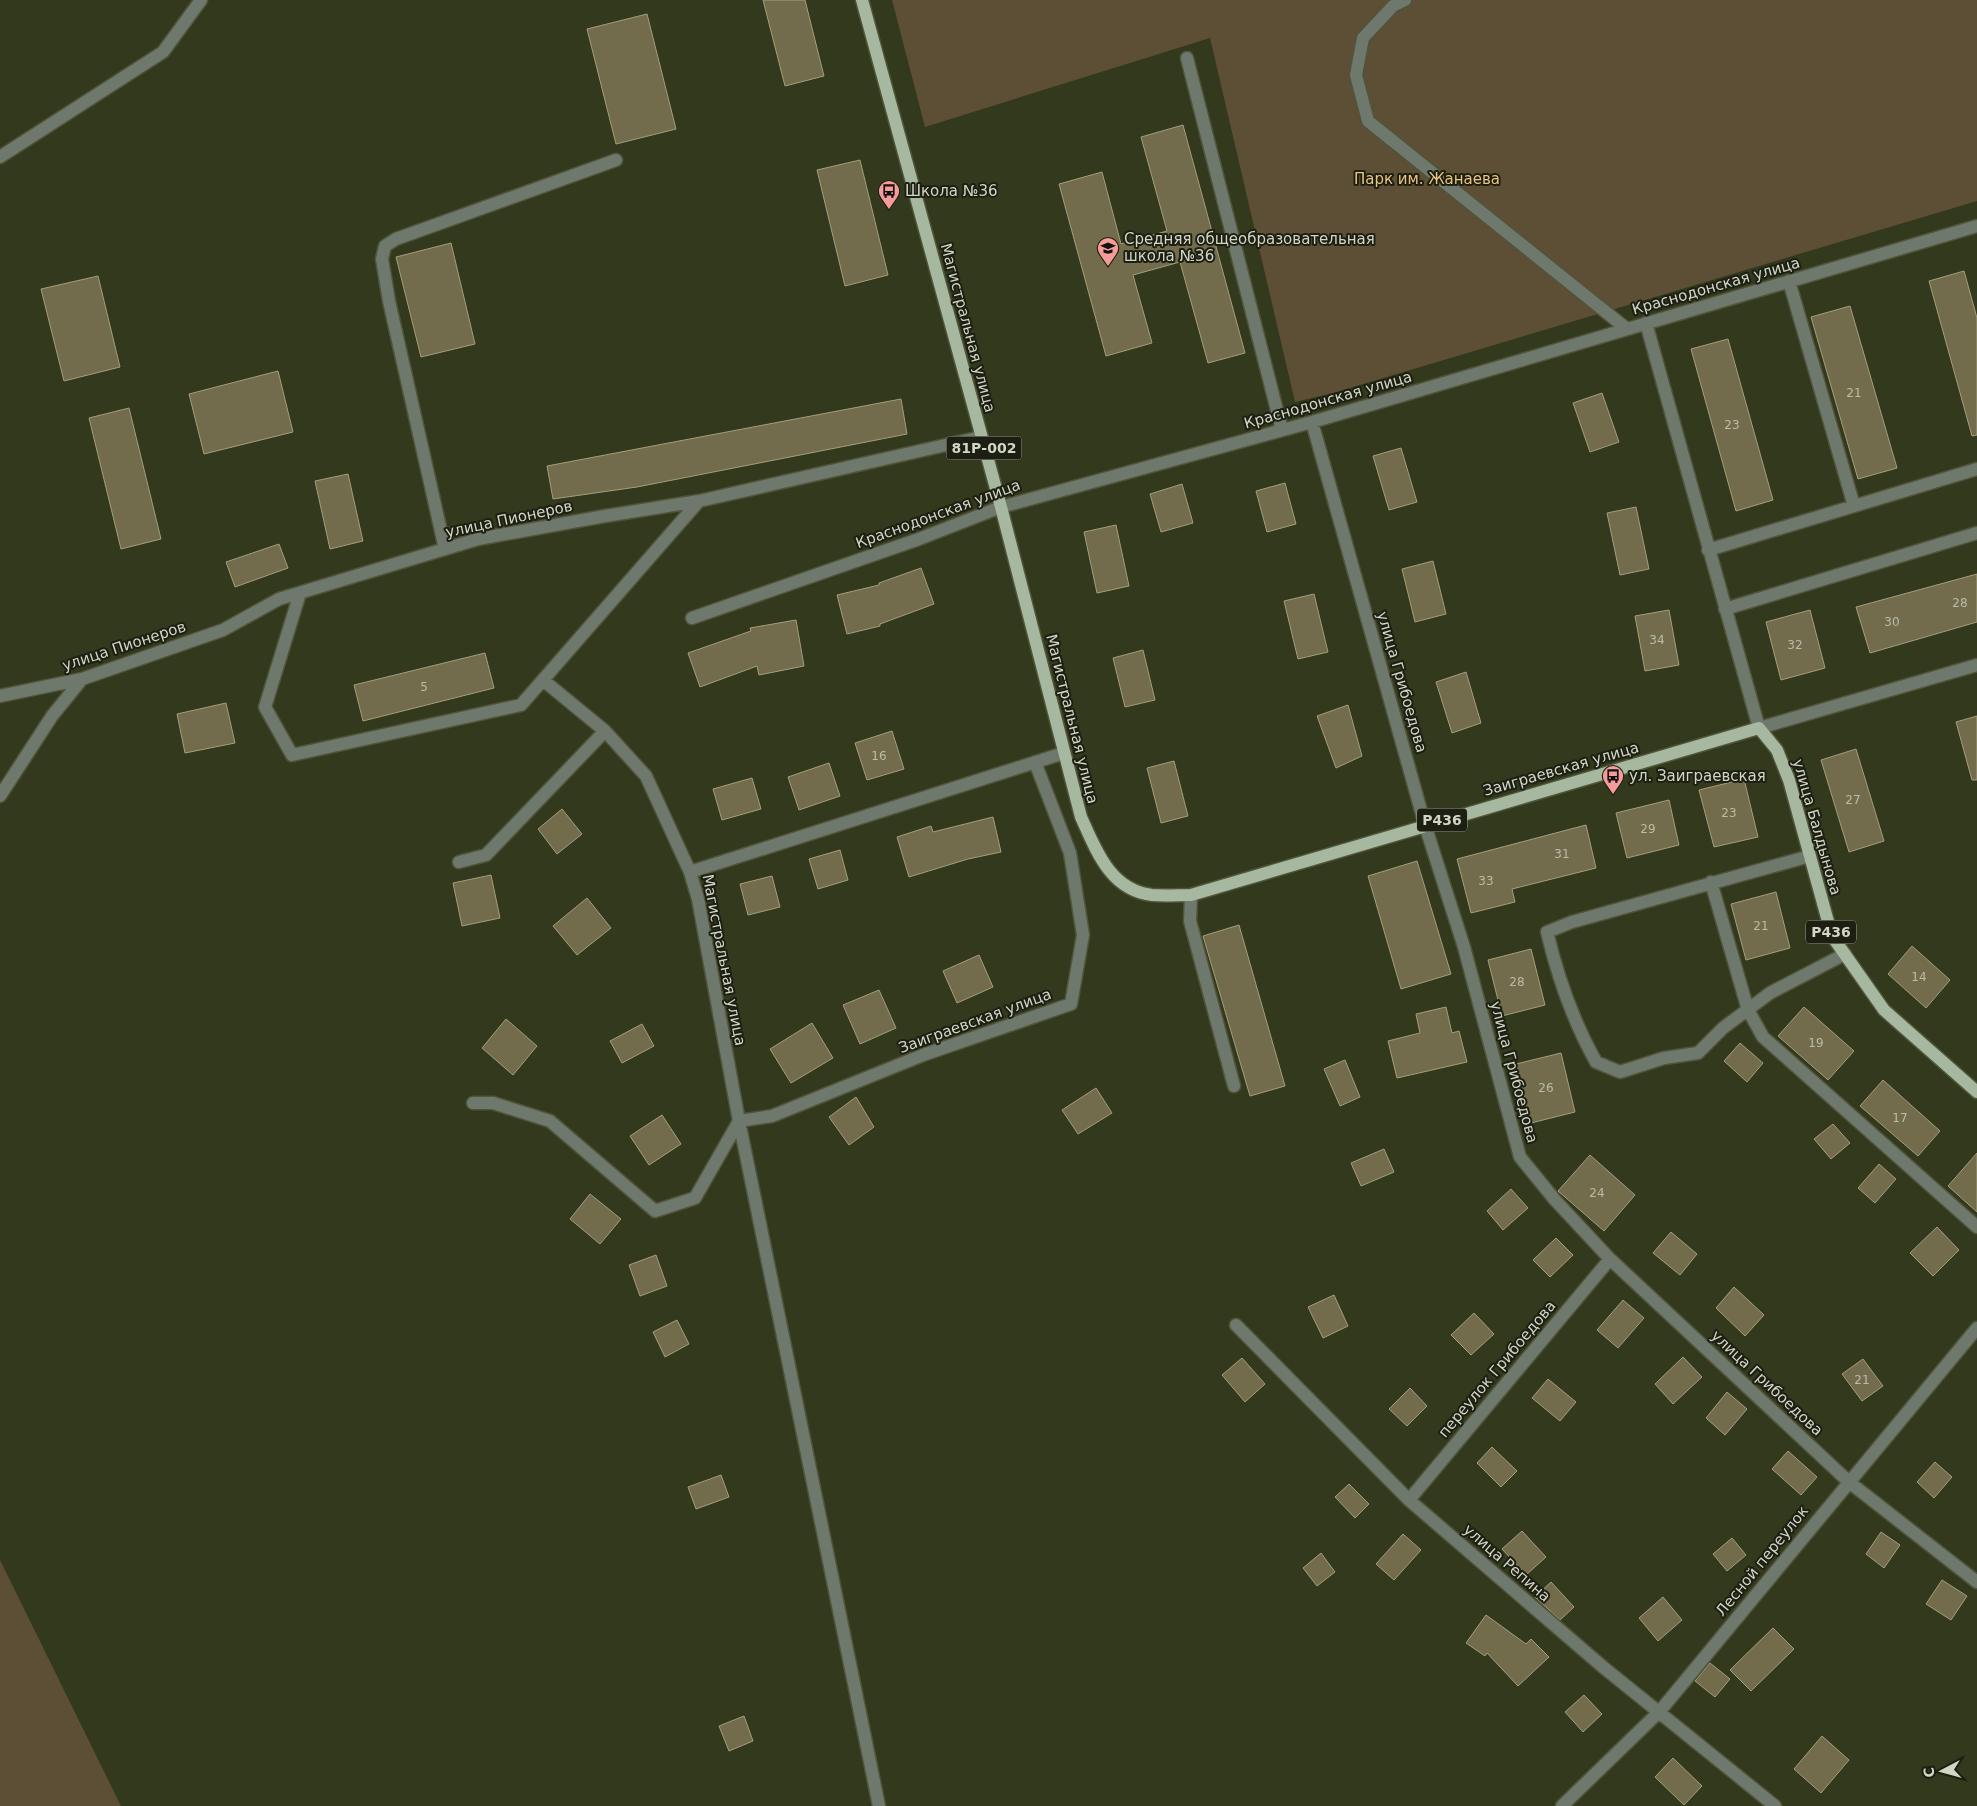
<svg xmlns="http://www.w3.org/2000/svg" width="1977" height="1806" font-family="'DejaVu Sans',sans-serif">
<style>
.green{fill:#5d4e36}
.building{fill:#726c4c;stroke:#a49e7d}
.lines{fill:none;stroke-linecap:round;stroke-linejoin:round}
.minor-casing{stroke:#50553a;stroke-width:15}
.major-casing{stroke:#50553a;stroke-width:15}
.minor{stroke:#6f786c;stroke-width:12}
.major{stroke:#a6b9a0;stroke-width:12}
.labels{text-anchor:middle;stroke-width:4;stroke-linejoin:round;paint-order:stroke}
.number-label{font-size:12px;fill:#babca7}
.shield{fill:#1c1f12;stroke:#9b9f8f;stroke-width:1}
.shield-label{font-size:14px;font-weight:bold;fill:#d2d6c5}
.park-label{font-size:15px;fill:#edc37f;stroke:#1c1f12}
.poi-label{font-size:15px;fill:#d2d6c5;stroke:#1c1f12;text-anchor:start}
.street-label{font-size:15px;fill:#d2d6c5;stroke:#1c1f12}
</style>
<rect width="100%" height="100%" fill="#33391c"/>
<!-- green -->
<path class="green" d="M892 0H1977V201L1333 393 1295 402 1210 38 925 127Z
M0 1560 121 1806H0Z"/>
<!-- building -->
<path class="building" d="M763 0H805L824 76 785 86Z
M647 14 676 129 616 144 587 29Z
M1183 125 1245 353 1208 363 1180 262 1133 275 1152 343 1106 356 1059 184 1102 172 1121 244 1167 231 1141 137Z
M860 160 888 275 845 286 817 170Z
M451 243 475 344 421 357 396 257Z
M1964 271 1977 318V435L1972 436 1929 281Z
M98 276 120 367 64 381 41 289Z
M1850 306 1897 468 1858 479 1811 317Z
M1728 339 1773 500 1736 511 1691 349Z
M278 371 293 432 204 454 189 394Z
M1602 393 1619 442 1590 452 1573 403Z
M901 399 907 434 637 487 553 499 547 466Z
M129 408 161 539 121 549 89 418Z
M1401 448 1417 502 1389 510 1373 456Z
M348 474 363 541 330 549 315 481Z
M1285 483 1296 524 1267 532 1256 491Z
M1182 484 1193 523 1161 532 1150 494Z
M1636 507 1649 569 1620 575 1607 513Z
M1116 525 1129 586 1097 593 1084 532Z
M279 544 288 568 235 587 226 562Z
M1433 561 1446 614 1415 622 1402 569Z
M921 568 934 604 880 624V626L847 634 837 595 879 585V583Z
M1977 574V622L1870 653 1856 607Z
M1314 594 1328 652 1298 659 1284 601Z
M1669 610 1679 665 1645 671 1635 616Z
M1810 610 1825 668 1781 680 1766 622Z
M796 620 804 666 759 675 757 666 700 687 688 653 751 631 750 628Z
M1143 650 1155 700 1125 707 1113 658Z
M485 653 494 688 363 721 354 685Z
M1466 672 1481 723 1452 733 1436 682Z
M226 703 235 743 185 753 177 714Z
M1348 705 1362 756 1336 768 1317 716Z
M1977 716V780H1972L1956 722Z
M892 731 904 769 867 780 855 743Z
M1856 749 1884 841 1849 852 1821 760Z
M1174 761 1188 816 1161 823 1147 768Z
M829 763 840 796 799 810 788 777Z
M752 778 761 809 722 820 713 789Z
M1744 779 1758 837 1714 847 1699 790Z
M1669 800 1679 845 1627 858 1616 813Z
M562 809 582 834 557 854 538 829Z
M993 817 1001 852 968 859 909 877 897 837 931 826 933 832Z
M1586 825 1596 868 1512 889 1515 902 1471 913 1457 859Z
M840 850 848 880 818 889 809 859Z
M1417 861 1451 974 1401 989 1368 876Z
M491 875 500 918 462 926 453 883Z
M772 876 780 907 748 915 740 884Z
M1776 892 1790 948 1746 960 1731 904Z
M587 898 611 928 577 955 553 926Z
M1239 925 1285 1086 1250 1096 1203 936Z
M1912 946 1950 980 1926 1008 1888 974Z
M1531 949 1545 1005 1502 1016 1488 960Z
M979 955 993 987 957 1003 943 971Z
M879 990 896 1028 860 1044 843 1005Z
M1446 1007 1452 1033 1459 1031 1467 1062 1397 1078 1388 1041 1420 1033 1416 1014Z
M1804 1007 1854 1051 1828 1080 1778 1036Z
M506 1019 537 1046 513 1075 482 1048Z
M812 1023 833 1058 791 1083 770 1049Z
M642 1024 654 1046 622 1063 610 1041Z
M1740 1043 1763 1063 1747 1082 1724 1061Z
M1561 1053 1575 1112 1531 1123 1516 1064Z
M1345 1060 1360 1097 1340 1106 1324 1069Z
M1883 1080 1940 1131 1918 1156 1860 1106Z
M1096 1088 1112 1113 1078 1134 1062 1110Z
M856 1097 874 1127 849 1145 829 1117Z
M662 1115 681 1144 649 1165 630 1136Z
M1833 1124 1850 1143 1831 1159 1814 1139Z
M1384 1149 1394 1172 1361 1186 1351 1163Z
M1977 1153V1212L1948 1186Z
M1590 1155 1635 1195 1604 1231 1558 1191Z
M1879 1164 1896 1179 1875 1203 1858 1188Z
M1511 1189 1528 1208 1503 1230 1487 1211Z
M590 1194 621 1219 600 1244 570 1219Z
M1937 1227 1959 1250 1933 1276 1910 1253Z
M1671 1232 1697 1254 1680 1275 1653 1253Z
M1556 1238 1573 1255 1550 1277 1533 1260Z
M656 1255 667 1286 640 1296 629 1265Z
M1734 1287 1764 1315 1745 1336 1716 1308Z
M1334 1295 1348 1326 1323 1338 1308 1307Z
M1623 1300 1644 1318 1618 1348 1597 1330Z
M1474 1313 1494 1334 1471 1355 1451 1335Z
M677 1320 689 1344 665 1357 653 1332Z
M1683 1357 1702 1377 1673 1404 1655 1384Z
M1242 1358 1265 1384 1245 1402 1222 1375Z
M1863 1359 1883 1386 1862 1401 1842 1374Z
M1548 1379 1576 1402 1560 1421 1532 1398Z
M1410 1388 1427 1406 1407 1426 1389 1409Z
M1727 1392 1747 1409 1725 1435 1706 1418Z
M1492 1447 1517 1471 1501 1487 1477 1463Z
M1788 1451 1817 1477 1801 1495 1772 1469Z
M1935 1462 1952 1477 1934 1498 1917 1482Z
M721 1475 729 1497 696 1509 688 1487Z
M1349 1484 1369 1504 1355 1518 1335 1497Z
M1522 1531 1546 1557 1526 1575 1502 1549Z
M1881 1532 1900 1545 1884 1568 1866 1554Z
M1403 1534 1421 1550 1394 1580 1376 1564Z
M1732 1538 1746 1555 1727 1571 1713 1554Z
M1321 1553 1335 1572 1317 1586 1303 1568Z
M1942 1580 1967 1596 1951 1620 1926 1604Z
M1551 1582 1574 1607 1560 1620 1535 1597Z
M1663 1597 1682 1620 1658 1641 1639 1618Z
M1486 1615 1526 1644 1531 1639 1549 1657 1518 1686 1487 1653 1485 1656 1466 1643Z
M1773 1628 1794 1649 1751 1691 1730 1670Z
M1710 1663 1730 1679 1715 1697 1695 1681Z
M1584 1695 1602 1714 1583 1732 1565 1712Z
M744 1716 753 1741 729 1751 719 1726Z
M1822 1736 1849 1760 1821 1793 1794 1769Z
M1673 1758 1702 1786 1684 1805 1655 1777Z"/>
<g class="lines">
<!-- minor casing -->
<g class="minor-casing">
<path id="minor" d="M1405 0 1393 6 1363 38 1356 75 1368 121 1627 329
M1187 58 1282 430
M0 157 163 52 201 0
M1789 281 1854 506
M1646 323 1759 728 1977 665
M1312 422 1425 825 1464 947 1520 1157 1555 1200 1610 1259 1849 1482 1977 1582
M445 549 389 301 382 259 385 246 396 239 616 160
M1708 550 1977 469
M300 593 265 707 292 755 521 705 699 501
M1725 609 1977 533
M692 618 919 539 1001 507 1312 422 1977 226
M543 680 605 731 646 776 690 872 698 899 739 1121 879 1806
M0 696 82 679 223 630 279 599 478 539 605 516 699 501 981 437
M0 796 52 716 82 679
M1810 856 1572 922 1547 932C1558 978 1573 1021 1596 1062L1620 1072 1664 1058 1698 1053 1723 1028 1770 993 1845 954
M459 862 486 855 605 731
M690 872 1064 753
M1711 882 1748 1010 1763 1037 1977 1227
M1191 895 1190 921 1234 1086
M473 1103H493L550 1121 655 1211 695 1198 739 1121 772 1116 923 1055 1071 1004 1083 935 1070 853 1035 762
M1236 1325 1409 1500 1603 1667 1775 1806
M1409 1500 1610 1259
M1562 1806 1660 1711 1977 1328"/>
</g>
<!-- major casing -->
<g class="major-casing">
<path id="major" d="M862 0 1001 507 1081 817C1096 850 1110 890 1152 895 1165 896 1178 895 1191 895L1759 728 1777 750 1789 780 1832 936 1884 1010 1977 1092"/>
</g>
<!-- minor -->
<use href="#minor" class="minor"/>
<!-- major -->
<use href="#major" class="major"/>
</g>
<!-- icons -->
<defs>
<g id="bus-pin" transform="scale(1.125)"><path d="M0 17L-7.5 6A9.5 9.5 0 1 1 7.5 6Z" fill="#f59b9a" stroke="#1c1f12"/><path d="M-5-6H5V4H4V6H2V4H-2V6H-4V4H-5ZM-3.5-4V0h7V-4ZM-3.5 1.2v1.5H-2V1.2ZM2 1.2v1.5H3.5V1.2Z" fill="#111"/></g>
<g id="school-pin" transform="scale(1.125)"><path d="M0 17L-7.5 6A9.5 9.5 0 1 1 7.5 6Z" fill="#f59b9a" stroke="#1c1f12"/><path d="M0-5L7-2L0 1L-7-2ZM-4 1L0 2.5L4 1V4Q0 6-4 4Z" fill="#111"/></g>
</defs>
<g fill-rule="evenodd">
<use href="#bus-pin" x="889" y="191"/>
<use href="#school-pin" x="1108" y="248"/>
<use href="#bus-pin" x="1613" y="776"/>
</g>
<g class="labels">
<!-- number labels -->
<g class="number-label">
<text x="1854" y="397">21</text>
<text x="1732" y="429">23</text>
<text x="1960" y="607">28</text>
<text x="1892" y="626">30</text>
<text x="1657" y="644">34</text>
<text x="1795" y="649">32</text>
<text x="424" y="691">5</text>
<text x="879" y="760">16</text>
<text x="1853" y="804">27</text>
<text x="1729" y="817">23</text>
<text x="1648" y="833">29</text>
<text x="1562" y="858">31</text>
<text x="1486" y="885">33</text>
<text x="1761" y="930">21</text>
<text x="1919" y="981">14</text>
<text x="1517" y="986">28</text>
<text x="1816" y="1047">19</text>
<text x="1546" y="1092">26</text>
<text x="1900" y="1122">17</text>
<text x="1597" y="1197">24</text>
<text x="1862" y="1384">21</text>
</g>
<!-- shield labels -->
<g class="shield">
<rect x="946.5" y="436.5" width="75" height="23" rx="4"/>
<rect x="1417" y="808.5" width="50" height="23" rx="4"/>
<rect x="1806" y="920.5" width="50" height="23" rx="4"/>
</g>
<g class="shield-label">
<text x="984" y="453">81Р-002</text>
<text x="1442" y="825">P436</text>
<text x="1831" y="937">P436</text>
</g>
<!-- park labels -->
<g class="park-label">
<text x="1427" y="184">Парк им. Жанаева</text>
</g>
<!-- poi labels -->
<g class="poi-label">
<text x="905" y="196">Школа №36</text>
<text x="1124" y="244">Средняя общеобразовательная<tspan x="1124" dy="17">школа №36</tspan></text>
<text x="1629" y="781">ул. Заиграевская</text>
</g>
<!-- street labels -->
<g class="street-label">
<text transform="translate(1716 286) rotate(-16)" y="5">Краснодонская улица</text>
<text transform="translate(968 328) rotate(75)" y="5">Магистральная улица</text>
<text transform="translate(1328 400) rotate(-16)" y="5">Краснодонская улица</text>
<text transform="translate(938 514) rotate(-20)" y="5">Краснодонская улица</text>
<text transform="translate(509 519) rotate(-12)" y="5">улица Пионеров</text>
<text transform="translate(124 646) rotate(-18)" y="5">улица Пионеров</text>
<text transform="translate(1402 682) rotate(74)" y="5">улица Грибоедова</text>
<text transform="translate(1072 719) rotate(76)" y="5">Магистральная улица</text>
<text transform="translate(1561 769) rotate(-16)" y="5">Заиграевская улица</text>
<text transform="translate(1817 827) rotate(74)" y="5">улица Балдынова</text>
<text transform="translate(724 960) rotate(79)" y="5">Магистральная улица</text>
<text transform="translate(975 1021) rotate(-20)" y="5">Заиграевская улица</text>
<text transform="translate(1514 1072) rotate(75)" y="5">улица Грибоедова</text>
<text transform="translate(1497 1369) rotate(-50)" y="5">переулок Грибоедова</text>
<text transform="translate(1767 1383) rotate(43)" y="5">улица Грибоедова</text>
<text transform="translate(1762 1561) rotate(-51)" y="5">Лесной переулок</text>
<text transform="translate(1507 1563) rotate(41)" y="5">улица Репина</text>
</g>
</g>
<!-- north arrow -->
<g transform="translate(1942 1771) rotate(264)" stroke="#1c1f12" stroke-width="4" paint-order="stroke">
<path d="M0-4L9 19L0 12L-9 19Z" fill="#d2d6c5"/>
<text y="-8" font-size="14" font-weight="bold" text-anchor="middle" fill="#d2d6c5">С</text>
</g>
</svg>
